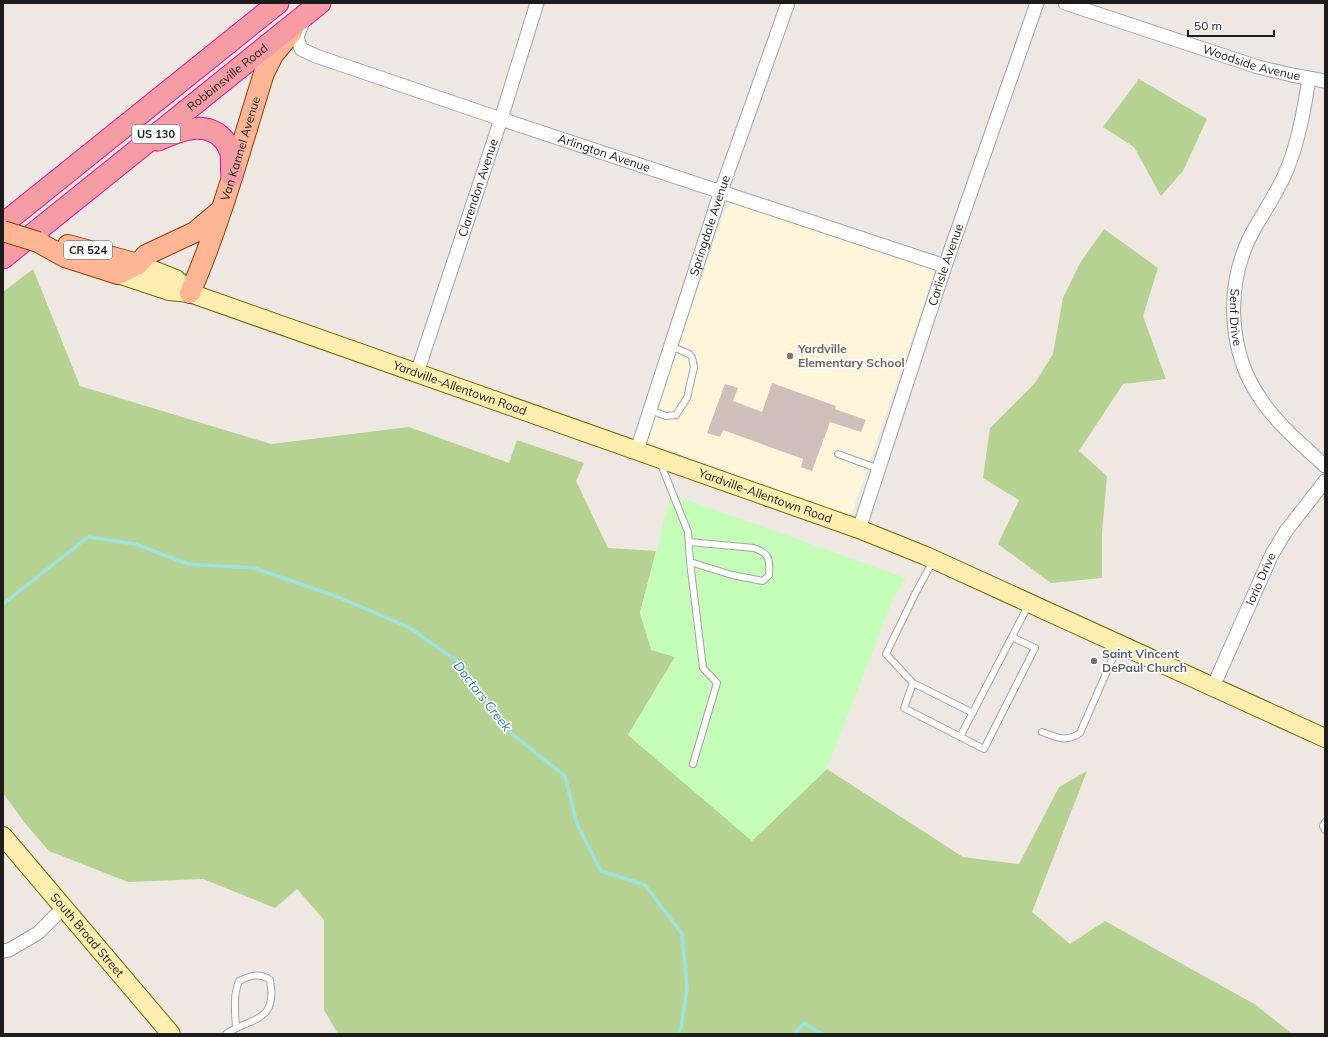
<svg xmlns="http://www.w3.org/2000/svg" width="1328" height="1037" font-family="Mulish,sans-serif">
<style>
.education{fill:#fff5da}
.forest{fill:#b6d292}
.park{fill:#c5feb9}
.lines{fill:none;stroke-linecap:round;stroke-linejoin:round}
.stream{stroke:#9de1de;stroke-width:3.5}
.building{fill:#cfbeba}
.service-casing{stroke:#a3a3a3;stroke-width:8}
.minor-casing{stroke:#a3a3a3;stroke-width:15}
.secondary-casing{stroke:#776400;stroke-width:20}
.primary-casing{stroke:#953c00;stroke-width:22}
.trunk-casing{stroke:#e71494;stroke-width:23}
.service{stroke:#fff;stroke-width:6}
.minor{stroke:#fff;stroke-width:13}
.secondary{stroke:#ffeeaf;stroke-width:18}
.primary{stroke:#ffb696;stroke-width:20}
.trunk{stroke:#f69ca4;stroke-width:21}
.primary-bridge-casing{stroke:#953c00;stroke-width:22;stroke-linecap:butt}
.primary-bridge{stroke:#ffb696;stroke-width:20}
.education-dot{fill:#8d6e63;stroke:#fff;stroke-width:1.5}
.worship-dot{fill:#6b7280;stroke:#fff;stroke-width:1.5}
.labels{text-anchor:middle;stroke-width:3.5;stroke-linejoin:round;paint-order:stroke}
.shield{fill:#fff;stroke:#606060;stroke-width:1}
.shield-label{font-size:11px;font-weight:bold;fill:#1c1c1c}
.street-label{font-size:12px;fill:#1c1c1c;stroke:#fff}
.education-label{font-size:12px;font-weight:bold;fill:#785e54;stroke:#fff;text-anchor:start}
.worship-label{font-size:12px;font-weight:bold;fill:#5b616d;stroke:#fff;text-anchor:start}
.water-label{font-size:13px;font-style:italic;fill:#377e93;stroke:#fff}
</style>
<rect width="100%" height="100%" fill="#efe7e1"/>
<!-- education -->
<path class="education" d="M728 201 935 271 851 516 646 441Z"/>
<!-- forest -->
<path class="forest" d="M1139 79 1207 119 1183 171 1161 196 1134 147 1103 127Z
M1104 229 1158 268 1143 316 1166 379 1123 384 1079 451 1107 476 1102 533V578L1051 583 998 544 1019 500 983 478 990 428 1035 383 1053 354 1063 298 1080 263Z
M33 269 80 386 271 444 409 427 509 463 517 440 584 463 576 481 608 548 656 551 640 613 675 657 628 735 752 840 827 769 963 857 1019 864 1059 787 1087 771 1032 912 1070 944 1105 921 1256 1005 1292 1034H338L324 1010V920L297 889 275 908 203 879 128 882 49 851 24 822 3 793V292Z"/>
<!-- park -->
<path class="park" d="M671 494 906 578 893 599 827 769 752 841 628 735 675 657 651 650 640 613Z"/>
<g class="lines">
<!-- stream -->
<path class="stream" d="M3 604 88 537 135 544 188 564 254 568 338 597 408 627 460 663 512 734 565 776 577 824 601 871 645 885 682 934 687 989 681 1028 678 1034
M794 1034 804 1023 822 1034"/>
</g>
<!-- building -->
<path class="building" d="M772 383 836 406 835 409 866 420 861 432 830 422 812 471 801 467 803 459 723 430 720 437 707 433 725 384 738 388 733 401 762 412Z"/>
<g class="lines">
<!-- service casing -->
<g class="service-casing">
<path id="service" d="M650 410 666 416 676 415 687 398 694 367 692 357 689 354 671 346
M838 454 879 469
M660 462 688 532 690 562 703 668 717 683 693 764
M689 542 754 548C770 554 770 559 769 575L763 581 732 575 690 562
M933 561 915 594 886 654 913 683 904 708 984 749 1035 648 1012 637
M913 683 973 713
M1042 732C1057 737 1065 743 1080 733L1118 646
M960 737 1029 604
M1325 822 1323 826 1325 830
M226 1034C251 1017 278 1023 270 980 259 972 250 976 239 981 233 995 235 1012 236 1027"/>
</g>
<!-- minor casing -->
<g class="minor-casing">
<g id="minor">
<path id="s1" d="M1065 3 1258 67 1292 75 1325 81"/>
<path id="s2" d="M302 24 297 37 301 49 316 56 501 119 945 266"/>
<path id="s3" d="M1309 79C1304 109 1299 139 1288 167 1278 193 1261 215 1249 239 1225 290 1229 355 1262 401 1279 426 1303 445 1325 466"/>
<path id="s4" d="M417 373 501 119 537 3"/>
<path id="s5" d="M637 450 721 191 788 3"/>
<path id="s6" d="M859 529 945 266 1037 3"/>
<path id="s7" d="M1213 687 1272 554 1286 531 1325 481"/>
<path d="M3 951 9 950 38 933 64 907"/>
</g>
</g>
<!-- secondary casing -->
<g class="secondary-casing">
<g id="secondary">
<path d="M138 264 176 279 190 293"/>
<path id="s8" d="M118 274 169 291 190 293 859 529 926 556 1325 738"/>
<path id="s9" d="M3 836 171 1034"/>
</g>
</g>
<!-- primary casing -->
<g class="primary-casing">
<g id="primary">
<path d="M38 242 65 257 118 274 138 264 146 255 195 232 220 211"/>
<path d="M68 245 138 264"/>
<path id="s10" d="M190 293C221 222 241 146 264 73L273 55 292 32"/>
</g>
</g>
<!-- trunk casing -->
<g class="trunk-casing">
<g id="trunk">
<path d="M158 140C179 131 206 119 224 140 227 144 230 149 231 154 232 161 231 169 232 176"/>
<path d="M3 224 278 3"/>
<path id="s11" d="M3 258 320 3"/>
</g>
</g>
<!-- service -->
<use href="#service" class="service"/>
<!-- minor -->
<use href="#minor" class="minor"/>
<!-- secondary -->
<use href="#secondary" class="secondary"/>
<!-- primary -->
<use href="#primary" class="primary"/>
<!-- trunk -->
<use href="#trunk" class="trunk"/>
<!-- primary-bridge casing -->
<g class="primary-bridge-casing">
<path id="primary-bridge" d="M3 231 38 242"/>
</g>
<!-- primary-bridge -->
<use href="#primary-bridge" class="primary-bridge"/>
</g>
<!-- markers -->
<circle class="education-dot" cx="790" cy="356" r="4"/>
<circle class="worship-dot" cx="1094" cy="661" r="4"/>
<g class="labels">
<!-- shield labels -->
<g class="shield">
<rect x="132" y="125" width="48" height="18" rx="3"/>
<rect x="64" y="241" width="48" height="18" rx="3"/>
</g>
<g class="shield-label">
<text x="156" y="138">US 130</text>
<text x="88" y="254">CR 524</text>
</g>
<!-- street labels -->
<g class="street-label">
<text dy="4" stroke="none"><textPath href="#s1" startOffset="196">Woodside Avenue</textPath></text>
<text dy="4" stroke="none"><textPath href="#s11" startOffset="288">Robbinsville Road</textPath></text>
<text dy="4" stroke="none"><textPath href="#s10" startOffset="153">Van Kannel Avenue</textPath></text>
<text dy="4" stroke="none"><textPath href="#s2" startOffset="347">Arlington Avenue</textPath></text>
<text dy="4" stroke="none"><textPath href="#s4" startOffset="195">Clarendon Avenue</textPath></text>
<text dy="4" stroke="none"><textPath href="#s5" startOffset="236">Springdale Avenue</textPath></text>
<text dy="4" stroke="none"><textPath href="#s6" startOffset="278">Carlisle Avenue</textPath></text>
<text dy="4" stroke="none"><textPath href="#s3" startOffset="253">Senf Drive</textPath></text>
<text dy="4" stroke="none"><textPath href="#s8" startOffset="361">Yardville-Allentown Road</textPath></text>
<text dy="4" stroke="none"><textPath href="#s8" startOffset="685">Yardville-Allentown Road</textPath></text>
<text dy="4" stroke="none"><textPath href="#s7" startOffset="118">Iorio Drive</textPath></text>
<text dy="4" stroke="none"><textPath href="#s9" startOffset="130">South Broad Street</textPath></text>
</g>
<!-- education labels -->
<g class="education-label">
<text x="798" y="353">Yardville<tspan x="798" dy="14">Elementary School</tspan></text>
</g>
<!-- worship labels -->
<g class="worship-label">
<text x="1102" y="658">Saint Vincent<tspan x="1102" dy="14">DePaul Church</tspan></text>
</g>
<!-- water labels -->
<g class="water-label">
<text transform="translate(483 696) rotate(52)" y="5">Doctors Creek</text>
</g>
</g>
<!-- border -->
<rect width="1328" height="1037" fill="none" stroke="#1c1c1c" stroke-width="8"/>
<!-- scale -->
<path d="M1188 30v6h86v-6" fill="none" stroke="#1c1c1c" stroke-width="2"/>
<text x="1194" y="30" font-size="12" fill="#1c1c1c" stroke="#ffffff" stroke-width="3" paint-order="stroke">50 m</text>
</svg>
